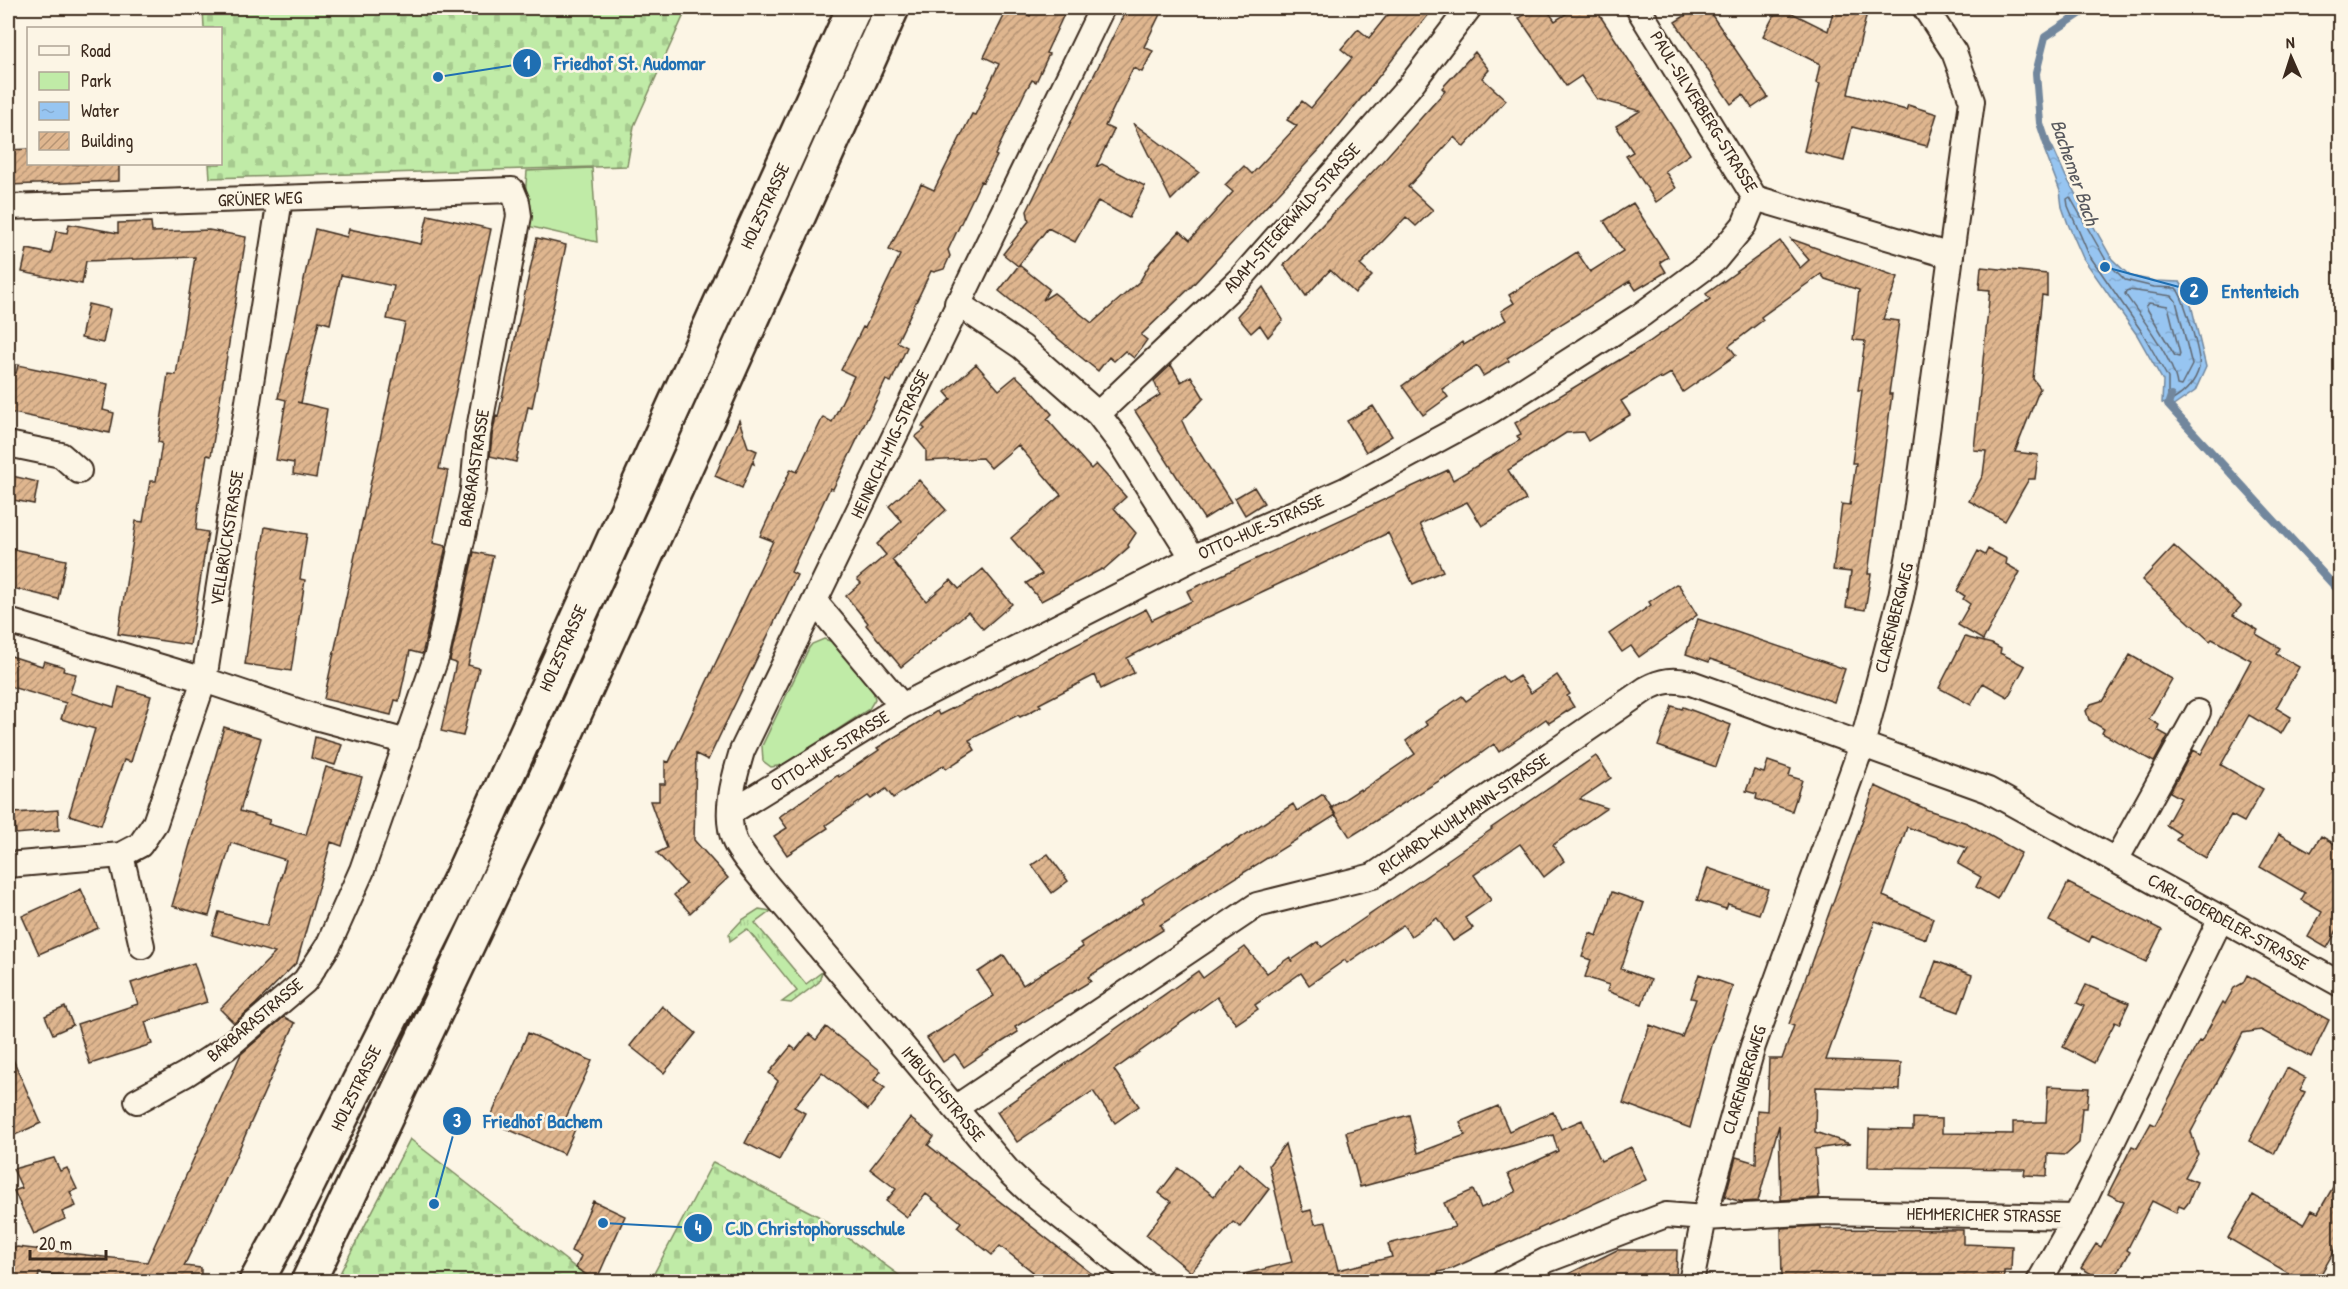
<svg xmlns="http://www.w3.org/2000/svg" width="2348" height="1289" font-family="'Patrick Hand',sans-serif">
<style>
.grass{fill:url(#grass-tufts);stroke:#7e8a62;stroke-width:1.5}
.cemetery{fill:url(#cemetery-stones);stroke:#7e8a62;stroke-width:1.5}
.park{fill:#c0eba7;stroke:#7e8a62;stroke-width:1.5}
.water{fill:url(#water-ripples);stroke:#72879d;stroke-width:1.5}
.lines{fill:none;stroke-linecap:round;stroke-linejoin:round}
.shore{stroke:#606872;stroke-width:1.5}
.stream{stroke:#72879d;stroke-width:8}
.building{fill:url(#building-hatch);stroke:#3b2a1e;stroke-width:1.5}
.street-casing{stroke:#3b2a1e;stroke-width:28}
.secondary-casing{stroke:#3b2a1e;stroke-width:38}
.street{stroke:#fcf5e5;stroke-width:24}
.secondary{stroke:#fcf5e5;stroke-width:33}
.labels{text-anchor:middle;stroke-width:5;stroke-linejoin:round;paint-order:stroke}
.street-label{font-size:18px;fill:#3b2a1e;stroke:#fcf5e5}
.water-label{font-size:20px;font-style:italic;fill:#57585d;stroke:#fcf5e5}
.leader{fill:none;stroke:#1f6fb2;stroke-width:2}
.callout-dot{fill:#1f6fb2;stroke:#fcf5e5;stroke-width:2}
.mark-label{font-size:18px;text-anchor:middle;font-weight:bold;fill:#fff}
.callout-label{font-size:20px;text-anchor:middle;font-weight:bold;fill:#1f6fb2;stroke:#fcf5e5;stroke-width:5;stroke-linejoin:round;paint-order:stroke}
</style>
<defs>
<pattern id="grass-tufts" width="24" height="20" patternUnits="userSpaceOnUse" patternTransform="scale(1.5)"><rect width="24" height="20" fill="#c0eba7"/><path d="M3 7l-1-3M5 7V3M7 7l1-3M15 17l-1-3M17 17v-4M19 17l1-3" fill="none" stroke="#a6ca8f"/></pattern>
<pattern id="cemetery-stones" width="16" height="16" patternUnits="userSpaceOnUse" patternTransform="scale(1.5)"><rect width="16" height="16" fill="#c0eba7"/><path d="M2 7V4a2 2 0 0 1 4 0v3zM10 15v-3a2 2 0 0 1 4 0v3z" fill="#a6ca8f"/></pattern>
<pattern id="water-ripples" width="26" height="14" patternUnits="userSpaceOnUse" patternTransform="scale(1.5)"><rect width="26" height="14" fill="#97c5f1"/><path d="M2 4q2-2 4 0t4 0M15 11q2-2 4 0t4 0" fill="none" stroke="#83a9ce"/></pattern>
<pattern id="building-hatch" width="6" height="6" patternUnits="userSpaceOnUse" patternTransform="scale(1.5)"><rect width="6" height="6" fill="#dfb68f"/><path d="M-1 1l2-2M0 6l6-6M5 7l2-2" fill="none" stroke="#b69474"/></pattern>
</defs>
<rect width="100%" height="100%" fill="#fcf5e5"/>
<filter id="ink" filterUnits="userSpaceOnUse"><feTurbulence type="fractalNoise" baseFrequency=".0167" numOctaves="2"/><feDisplacementMap in="SourceGraphic" scale="12" xChannelSelector="R" yChannelSelector="G"/><feConvolveMatrix kernelMatrix="1 2 1 2 8 2 1 2 1" color-interpolation-filters="sRGB"/></filter>
<g filter="url(#ink)">
<!-- grass -->
<path class="grass" d="M759 909 771 911 755 923 806 984 822 972 819 982 791 1003 782 1002 797 991 747 929 730 941 729 934 742 920Z"/>
<!-- cemetery -->
<path class="cemetery" d="M203 8H687L634 126 627 166 210 178 209 164H220V28H204Z
M410 1139 576 1268 593 1281H336Z
M713 1162 818 1216 907 1281H650Z"/>
<!-- park -->
<path class="park" d="M592 168 597 242 523 225 527 171Z
M824 639 833 642 873 690 875 699 869 709 784 765 771 767 763 761 762 746 809 648 812 644Z"/>
<!-- water -->
<path class="water" d="M2047 142 2053 148 2066 177 2112 259 2130 276 2155 281 2180 282 2189 296 2206 367 2195 391 2172 407 2162 403 2163 381 2137 335 2083 258 2068 224 2062 207 2060 191 2044 149Z"/>
<g class="lines">
<!-- shore -->
<path class="shore" d="M2070 197 2107 262 2125 280 2154 287 2176 288C2184 297 2202 358 2199 368 2195 383 2186 392 2173 400L2168 398V378L2142 332 2089 255 2068 206 2067 199Z
M2129 290 2172 296 2176 301 2192 365 2181 386 2177 385C2174 360 2140 315 2125 294L2126 291Z
M2149 303 2168 306 2180 354 2179 357 2175 356 2146 307Z"/>
<!-- stream -->
<path class="stream" d="M2049 150 2040 123 2036 73 2045 37 2089 8
M2171 396 2168 405 2340 592"/>
</g>
<!-- building -->
<path class="building" d="M1008 8H1013L1030 16 1034 8H1067L1046 53 1049 54 1036 82 1032 80 1026 90 995 155 997 156 983 182 981 181 948 250 950 256 944 269 934 272 931 271 897 342 907 347 891 382 886 380 833 489 830 488 791 572 797 575 708 760 696 754 694 840 728 878 690 913 674 895 686 884 657 853 667 848 650 801H659V784H665V761L669 762 773 541 760 536 791 469 797 472 823 417 832 422 854 376 841 370 863 327 865 328 900 255 889 250 921 184 934 190 972 114 975 115 999 64 984 57Z
M1127 8H1163L1144 47 1153 51 1142 72 1133 68 1105 126 1114 130 1096 167 1102 164 1145 186 1129 218 1098 201 1075 242 1048 228 1018 266 1003 254 1029 221 1027 211Z
M1393 8H1434L1321 148 1190 288 1141 335 1147 340 1134 358 1125 351 1114 361 1109 357 1098 371 999 291 1019 265 1049 289 1043 300 1054 293 1092 323 1140 281 1151 262 1180 231 1190 240 1233 192 1225 185 1244 166 1252 174 1297 126 1287 120 1302 101 1311 108 1352 58 1341 49 1358 29 1369 38Z
M1535 8H1546L1555 21 1575 8H1595L1690 154 1665 171 1676 188 1656 202 1626 156 1633 152 1616 126 1640 111 1597 99 1581 76 1566 86 1519 18Z
M1697 8H1707L1768 97 1752 108 1743 95 1731 104 1675 22Z
M1778 8H1782L1828 31 1834 8H1868L1848 94 1906 110 1908 105 1937 114 1927 146 1852 127 1844 161 1804 151 1820 84 1816 83 1820 64 1763 36Z
M1475 52 1489 70 1482 78 1506 100 1464 147 1454 137 1408 187 1433 210 1416 226 1406 217 1360 265 1372 276 1355 293 1330 270 1306 296 1284 265 1381 163 1445 91 1442 88Z
M1133 123 1199 172 1171 200Z
M28 149V164H119V181L8 185V150Z
M1633 203 1668 257 1660 262 1666 272 1636 290 1630 281 1507 358 1509 361 1483 376 1477 366 1442 389 1448 397 1423 415 1402 386 1462 342 1464 345 1506 320 1501 311 1514 303 1509 295 1577 252 1590 272 1623 251 1604 221Z
M428 215 491 229 439 469 448 471 433 543 446 546 423 651 422 654 410 651 399 701 395 700 391 715 324 699 405 323 387 319 394 286 341 275 330 324 319 321 301 403 297 402 327 409 316 478 293 474 294 463 276 460 286 400 278 398 315 229 347 237 349 229 421 244Z
M151 222 152 232 209 230 246 237 211 456 207 455 198 509 196 530 208 532 190 645 118 634 136 521 143 522 150 481H156L162 443 158 442 168 374 176 375 195 257 86 261 82 284 22 272 27 249 51 254 56 231 67 233 69 224 118 233V223Z
M537 238 566 245 532 408 528 407 516 462 490 456 492 436 496 416 498 417Z
M1791 239 1898 277 1883 319 1899 321 1889 394H1892L1868 574H1871L1865 610 1846 607 1851 572 1833 570 1842 504 1850 505 1856 463H1852L1862 390H1858L1865 341 1853 340 1859 290 1825 279 1821 274 1761 317 1763 320 1729 346 1736 355 1683 392 1671 373 1661 379 1660 377 1621 401 1630 415 1588 441 1583 432 1566 433 1508 470 1526 500 1482 526 1467 502 1420 524 1443 571 1413 584 1388 533 1189 626 1127 658 1134 673 1101 689 1095 675 1039 704 1041 706 1030 712 1020 717 1018 715 969 740 975 750 946 769 944 765 893 798 886 789 871 799 868 796 826 825 828 828 787 855 774 836 787 828 779 817 838 775 839 777 879 750 877 748 937 711 939 715 963 703 1146 609 1152 620 1192 601 1187 591 1448 470 1453 480 1520 440 1517 436 1521 434 1515 423 1649 342 1710 299 1706 294 1780 241 1800 268 1809 260Z
M1981 267 2047 274V296L2042 295 2033 379 2040 388 2015 452 2038 455 2035 479H2029L2005 521 1969 501 1983 475 1986 451 1974 450 1990 290 1979 289Z
M1263 287 1283 320 1268 337 1260 325 1251 333 1237 316Z
M88 304 110 309 103 343 81 338Z
M976 364 999 390 1016 376 1033 392 1052 414 1047 419 1091 469 1096 464 1126 497 1114 508 1136 533 1128 545 1129 547 1103 570 1102 569 1041 601 1026 583 1042 574 1011 538 1061 495 1018 445 991 468 982 458 926 461V450L915 437 925 429 922 426 951 399 945 392Z
M18 365 108 384 103 410 114 413 110 433 8 412V371L16 373Z
M1171 365 1181 382 1191 376 1204 398 1182 421 1189 436 1231 502 1204 519 1135 411 1160 395 1154 381Z
M1373 406 1392 436 1366 452 1347 421Z
M739 420 748 447 757 451 753 461 754 464 752 463 742 488 715 476Z
M8 475 38 482 34 504 8 499Z
M919 480 946 510 892 560 926 601 951 580 959 589 983 569 1012 604 983 629 968 612 901 667 866 625 868 623 846 596 861 583 857 579 886 555 877 544 902 521 889 506Z
M1254 487 1264 503 1245 515 1235 498Z
M265 527 307 534 300 579 305 580 291 671 245 664Z
M2174 546 2241 606 2233 615 2258 630 2256 634 2280 648 2276 654 2299 667 2276 708 2291 717 2281 734 2249 715 2221 765 2263 789 2244 822 2231 815 2206 858 2176 840 2180 834 2166 825 2181 798 2170 792 2193 750 2201 754 2251 660 2212 639 2210 641 2142 580Z
M8 548 66 560 58 599 8 587Z
M1988 549 2007 559 2006 564 2020 572 1983 640 1958 625 1970 604 1963 599 1965 596 1957 591 1978 551 1985 555Z
M474 552 493 556 468 665 479 668 463 736 441 731 456 663 450 661Z
M1676 584 1679 585 1697 615 1639 657 1631 646 1622 652 1609 634 1651 605 1649 602Z
M1698 619 1845 669 1834 702 1710 659 1709 662 1686 654Z
M1965 637 1992 644 2001 649 2000 653 2025 666 2008 697 1983 683 1971 705 1939 688Z
M8 655 42 666 44 661 64 667 63 671 76 674 70 693 114 707 119 687 151 696 131 762 124 760 101 825 69 815 95 729 61 719 66 703 8 686Z
M2130 655 2172 679 2149 719 2159 725 2157 730 2168 736 2154 762 2102 733 2104 729 2089 720 2086 711 2091 704 2104 700Z
M1557 675 1570 694 1567 696 1574 707 1549 723 1546 719 1499 752 1494 744 1446 779 1445 777 1350 837 1331 808 1360 789 1361 791 1415 754 1406 741 1427 725 1425 722 1462 696 1466 701 1502 676 1508 683 1519 676 1531 693Z
M1672 706 1682 709 1683 707 1731 725 1716 767 1658 746Z
M224 727 261 738 240 811 270 820 268 824 306 835 326 767 362 777 342 846 331 842 297 962 256 1004 234 1023 220 1009 275 953 212 935 219 912 267 926 286 860 231 843 209 916 172 906Z
M315 737 342 745 335 765 311 758Z
M1596 756 1611 778 1580 799 1607 808 1553 845 1564 861 1544 877 1520 844 1474 875 1491 900 1465 918 1473 928 1453 941 1437 918 1411 936 1403 925 1347 963 1345 960 1309 985 1301 973 1255 1005 1258 1009 1236 1024 1217 997 1114 1070 1139 1106 1115 1123 1093 1091 1017 1142 997 1112 1198 971 1203 978 1245 947 1267 973 1290 957 1293 962 1292 960 1318 942 1322 947 1447 862 1446 861 1492 829 1491 828Z
M1768 761 1791 769 1789 776 1802 780 1792 811 1756 799 1757 794 1746 791 1754 770 1764 773Z
M1875 786 1928 810 1967 823 2021 853 1997 899 1976 887 1981 877 1958 864 1967 848 1907 827 1883 896 1933 918 1926 939 1875 921 1826 1060 1901 1063 1900 1090 1816 1087 1815 1132 1850 1144 1815 1149 1819 1198 1781 1200 1779 1125 1758 1201 1742 1202 1725 1197 1736 1157 1756 1163 1757 1110 1767 1111 1769 1059H1782L1794 1026 1789 1024Z
M1323 794 1336 815 1160 925 1163 930 1088 977 1091 981 1015 1027 1018 1032 991 1049 964 1067 955 1054 943 1062 927 1038 994 996 978 972 1004 955 1023 985 1083 947 1080 943 1144 903 1142 899 1163 885 1227 844 1228 846 1293 804 1297 811Z
M58 810 59 830 16 834 14 813Z
M2279 834 2311 852 2321 836 2340 847V925L2327 948 2308 937 2322 912 2301 900 2305 893 2260 867Z
M1048 854 1068 881 1052 893 1032 865Z
M1708 868 1768 889 1759 914 1728 904 1726 909 1697 900Z
M2068 883 2162 930 2146 962 2092 936 2089 942 2049 921Z
M81 889 98 928 39 954 22 916Z
M1612 892 1644 903 1621 969 1651 980 1642 1004 1607 991 1609 985 1585 977 1591 960 1582 957 1590 933 1597 936Z
M1936 961 1972 975 1959 1012 1922 999Z
M194 963 207 1002 145 1022 152 1044 90 1064 77 1024 138 1004 131 983Z
M1699 974 1733 986 1712 1045 1690 1128 1623 1103 1650 1025 1682 1037 1696 999 1691 998Z
M2247 975 2329 1020 2311 1057 2261 1030 2243 1033 2191 1132 2198 1154 2185 1177 2197 1182 2188 1203 2184 1208 2179 1206 2176 1213 2152 1201 2127 1250 2130 1252 2113 1281H2104L2081 1268 2096 1244 2101 1247 2124 1202 2108 1194 2132 1146 2137 1148 2151 1123 2155 1125 2199 1041 2201 1042 2223 1002 2225 1004 2234 988 2243 983Z
M2086 985 2129 1003 2119 1024 2115 1022 2094 1063 2063 1047 2084 1006 2077 1003Z
M662 1006 696 1033 664 1073 630 1046Z
M65 1007 73 1025 53 1034 45 1016Z
M284 1017 295 1023 221 1190 184 1266 201 1268V1281H116L39 1273 38 1281H8V1251L17 1247 147 1262 241 1054Z
M826 1027 881 1071 874 1080 885 1088 868 1110 822 1072 794 1107 805 1113 779 1160 745 1143 778 1081 769 1073 791 1046 796 1050 809 1034 816 1040Z
M528 1033 592 1061 564 1122 576 1127 564 1154 489 1121Z
M8 1048 41 1123 8 1138Z
M2287 1068 2306 1078 2300 1090 2305 1092 2274 1154 2249 1141Z
M2048 1086 2089 1088 2087 1108H2082L2079 1143 2066 1155 2048 1154 2047 1176 2024 1175 2025 1169 1868 1167 1869 1129 1913 1130V1118L1942 1119V1133L2013 1134V1122H2046Z
M1498 1106 1509 1131 1553 1112 1561 1129 1582 1120 1601 1161 1631 1147 1646 1180 1451 1269 1438 1272 1440 1281H1245L1244 1274 1292 1262 1269 1165 1285 1144 1303 1212 1311 1210 1315 1224 1326 1222 1338 1270 1392 1257 1388 1244 1455 1227 1444 1203 1473 1190 1481 1208 1516 1192 1508 1174 1558 1151 1553 1135 1360 1187 1346 1132 1409 1115 1418 1153 1465 1135 1460 1122Z
M910 1118 934 1137 928 1145 1101 1281H1026L1033 1272 1000 1246 992 1255 957 1227 961 1222 926 1194 907 1217 886 1201 896 1189 870 1169Z
M54 1158 60 1171 67 1168 77 1189 70 1192 76 1206 62 1212 65 1219 34 1234 14 1191 22 1188 13 1169Z
M1239 1163 1269 1189 1240 1227 1233 1222 1191 1272 1146 1235 1171 1202 1159 1193 1178 1168 1214 1196Z
M2340 1175V1241L2317 1281H2302L2228 1238 2253 1195 2304 1224 2312 1210 2318 1213Z
M593 1201 625 1216 596 1281 576 1268 581 1256 571 1251Z
M1821 1226V1229L1963 1230V1244L2012 1246 2011 1271H2004V1280L1996 1281H1782L1781 1228Z
M1617 1250H1677L1676 1281H1554Z"/>
<g class="lines">
<!-- street casing -->
<g class="street-casing">
<path id="street" d="M1102 8 742 751C734 778 723 815 735 842 742 857 756 871 766 884L1008 1171 1030 1192 1143 1282
M1638 8 1755 198 1951 256
M8 207 512 190 517 202 519 216 478 434 473 490 437 655 362 870 328 946 305 981 226 1048 186 1074 137 1101
M957 303 1022 347 1098 414 1121 444 1193 558
M1098 414 1240 279 1409 87 1469 8
M8 444 61 455 79 471
M815 602 902 706
M8 621 204 680 315 717 407 742
M731 812 902 706 1193 558 1345 490 1491 411 1641 315 1715 260 1744 225 1755 198
M121 855 142 946
M2116 860 2198 712
M8 865 121 855 140 845 155 823 204 680 280 199
M955 1108 1257 905 1373 876 1646 689C1662 680 1673 679 1691 683L1988 790 2340 984
M1504 1282 1547 1260 1666 1215 1704 1218 1823 1212 2076 1217 2221 918
M1691 1282 1704 1218 1753 1046 1862 745 1901 596 1913 534 1972 101 1954 52 1925 8
M2039 1282 2076 1217"/>
</g>
<!-- secondary casing -->
<g class="secondary-casing">
<path id="secondary" d="M256 1282 294 1212 459 882 854 8
M308 1282 534 804 892 8"/>
</g>
<!-- street -->
<use href="#street" class="street"/>
<!-- secondary -->
<use href="#secondary" class="secondary"/>
</g>
</g>
<g class="labels">
<!-- street labels -->
<g class="street-label">
<text transform="translate(1704 112) rotate(58)" y="6">PAUL-SILVERBERG-STRASSE</text>
<text transform="translate(260 199) rotate(-2)" y="6">GRÜNER WEG</text>
<text transform="translate(765 206) rotate(-65)" y="6">HOLZSTRASSE</text>
<text transform="translate(1292 218) rotate(-48)" y="6">ADAM-STEGERWALD-STRASSE</text>
<text transform="translate(890 444) rotate(-65)" y="6">HEINRICH-IMIG-STRASSE</text>
<text transform="translate(474 468) rotate(-81)" y="6">BARBARASTRASSE</text>
<text transform="translate(1261 527) rotate(-24)" y="6">OTTO-HUE-STRASSE</text>
<text transform="translate(227 538) rotate(-81)" y="6">VELLBRÜCKSTRASSE</text>
<text transform="translate(1894 618) rotate(-76)" y="6">CLARENBERGWEG</text>
<text transform="translate(563 648) rotate(-66)" y="6">HOLZSTRASSE</text>
<text transform="translate(830 751) rotate(-32)" y="6">OTTO-HUE-STRASSE</text>
<text transform="translate(1464 814) rotate(-34)" y="6">RICHARD-KUHLMANN-STRASSE</text>
<text transform="translate(2228 922) rotate(29)" y="6">CARL-GOERDELER-STRASSE</text>
<text transform="translate(255 1020) rotate(-40)" y="6">BARBARASTRASSE</text>
<text transform="translate(1744 1080) rotate(-73)" y="6">CLARENBERGWEG</text>
<text transform="translate(356 1088) rotate(-64)" y="6">HOLZSTRASSE</text>
<text transform="translate(943 1094) rotate(50)" y="6">IMBUSCHSTRASSE</text>
<text transform="translate(1984 1215) rotate(1)" y="6">HEMMERICHER STRASSE</text>
</g>
<!-- water labels -->
<g class="water-label">
<text transform="translate(2075 172) rotate(71)" y="7">Bachemer Bach</text>
</g>
</g>
<!-- callouts -->
<path class="leader" d="M438 77L527 63M2105 267L2194 291M434 1204L457 1121M603 1223L698 1228"/>
<g class="callout-dot">
<circle cx="438" cy="77" r="6"/>
<circle cx="2105" cy="267" r="6"/>
<circle cx="434" cy="1204" r="6"/>
<circle cx="603" cy="1223" r="6"/>
<circle cx="527" cy="63" r="15"/>
<circle cx="2194" cy="291" r="15"/>
<circle cx="457" cy="1121" r="15"/>
<circle cx="698" cy="1228" r="15"/>
</g>
<g class="mark-label">
<text x="527" y="69">1</text>
<text x="2194" y="297">2</text>
<text x="457" y="1127">3</text>
<text x="698" y="1234">4</text>
</g>
<g class="callout-label">
<text x="630" y="70">Friedhof St. Audomar</text>
<text x="2260" y="298">Ententeich</text>
<text x="543" y="1128">Friedhof Bachem</text>
<text x="815" y="1235">CJD Christophorusschule</text>
</g>
<!-- margin -->
<rect width="2348" height="1289" fill="none" stroke="#fcf5e5" stroke-width="30"/>
<rect x="15" y="15" width="2318" height="1259" fill="none" stroke="#3b2a1e" stroke-width="2" filter="url(#ink)"/>
<!-- legend -->
<rect x="27" y="27" width="195" height="138" fill="#fcf5e5" stroke="#afa495" stroke-width="1.5"/>
<rect x="39" y="46" width="30" height="9" fill="#fcf5e5" stroke="#afa495" stroke-width="1.5"/>
<text x="81" y="57" font-size="18" fill="#3b2a1e">Road</text>
<rect x="39" y="72" width="30" height="18" fill="#c0eba7" stroke="#afa495" stroke-width="1.5"/>
<text x="81" y="87" font-size="18" fill="#3b2a1e">Park</text>
<rect x="39" y="102" width="30" height="18" fill="url(#water-ripples)" stroke="#afa495" stroke-width="1.5"/>
<text x="81" y="117" font-size="18" fill="#3b2a1e">Water</text>
<rect x="39" y="132" width="30" height="18" fill="url(#building-hatch)" stroke="#afa495" stroke-width="1.5"/>
<text x="81" y="147" font-size="18" fill="#3b2a1e">Building</text>
<!-- north arrow -->
<g transform="translate(2291 57) rotate(357)" stroke="#fcf5e5" stroke-width="4.5" paint-order="stroke">
<path d="M0-4.5L10 22L0 15L-10 22Z" fill="#3b2a1e"/>
<text y="-9" font-size="16" font-weight="bold" text-anchor="middle" fill="#3b2a1e">N</text>
</g>
<!-- scale -->
<path d="M30 1250v9h76v-9" fill="none" stroke="#3b2a1e" stroke-width="3"/>
<text x="39" y="1250" font-size="18" fill="#3b2a1e" stroke="#fcf5e5" stroke-width="4.5" paint-order="stroke">20 m</text>
</svg>
